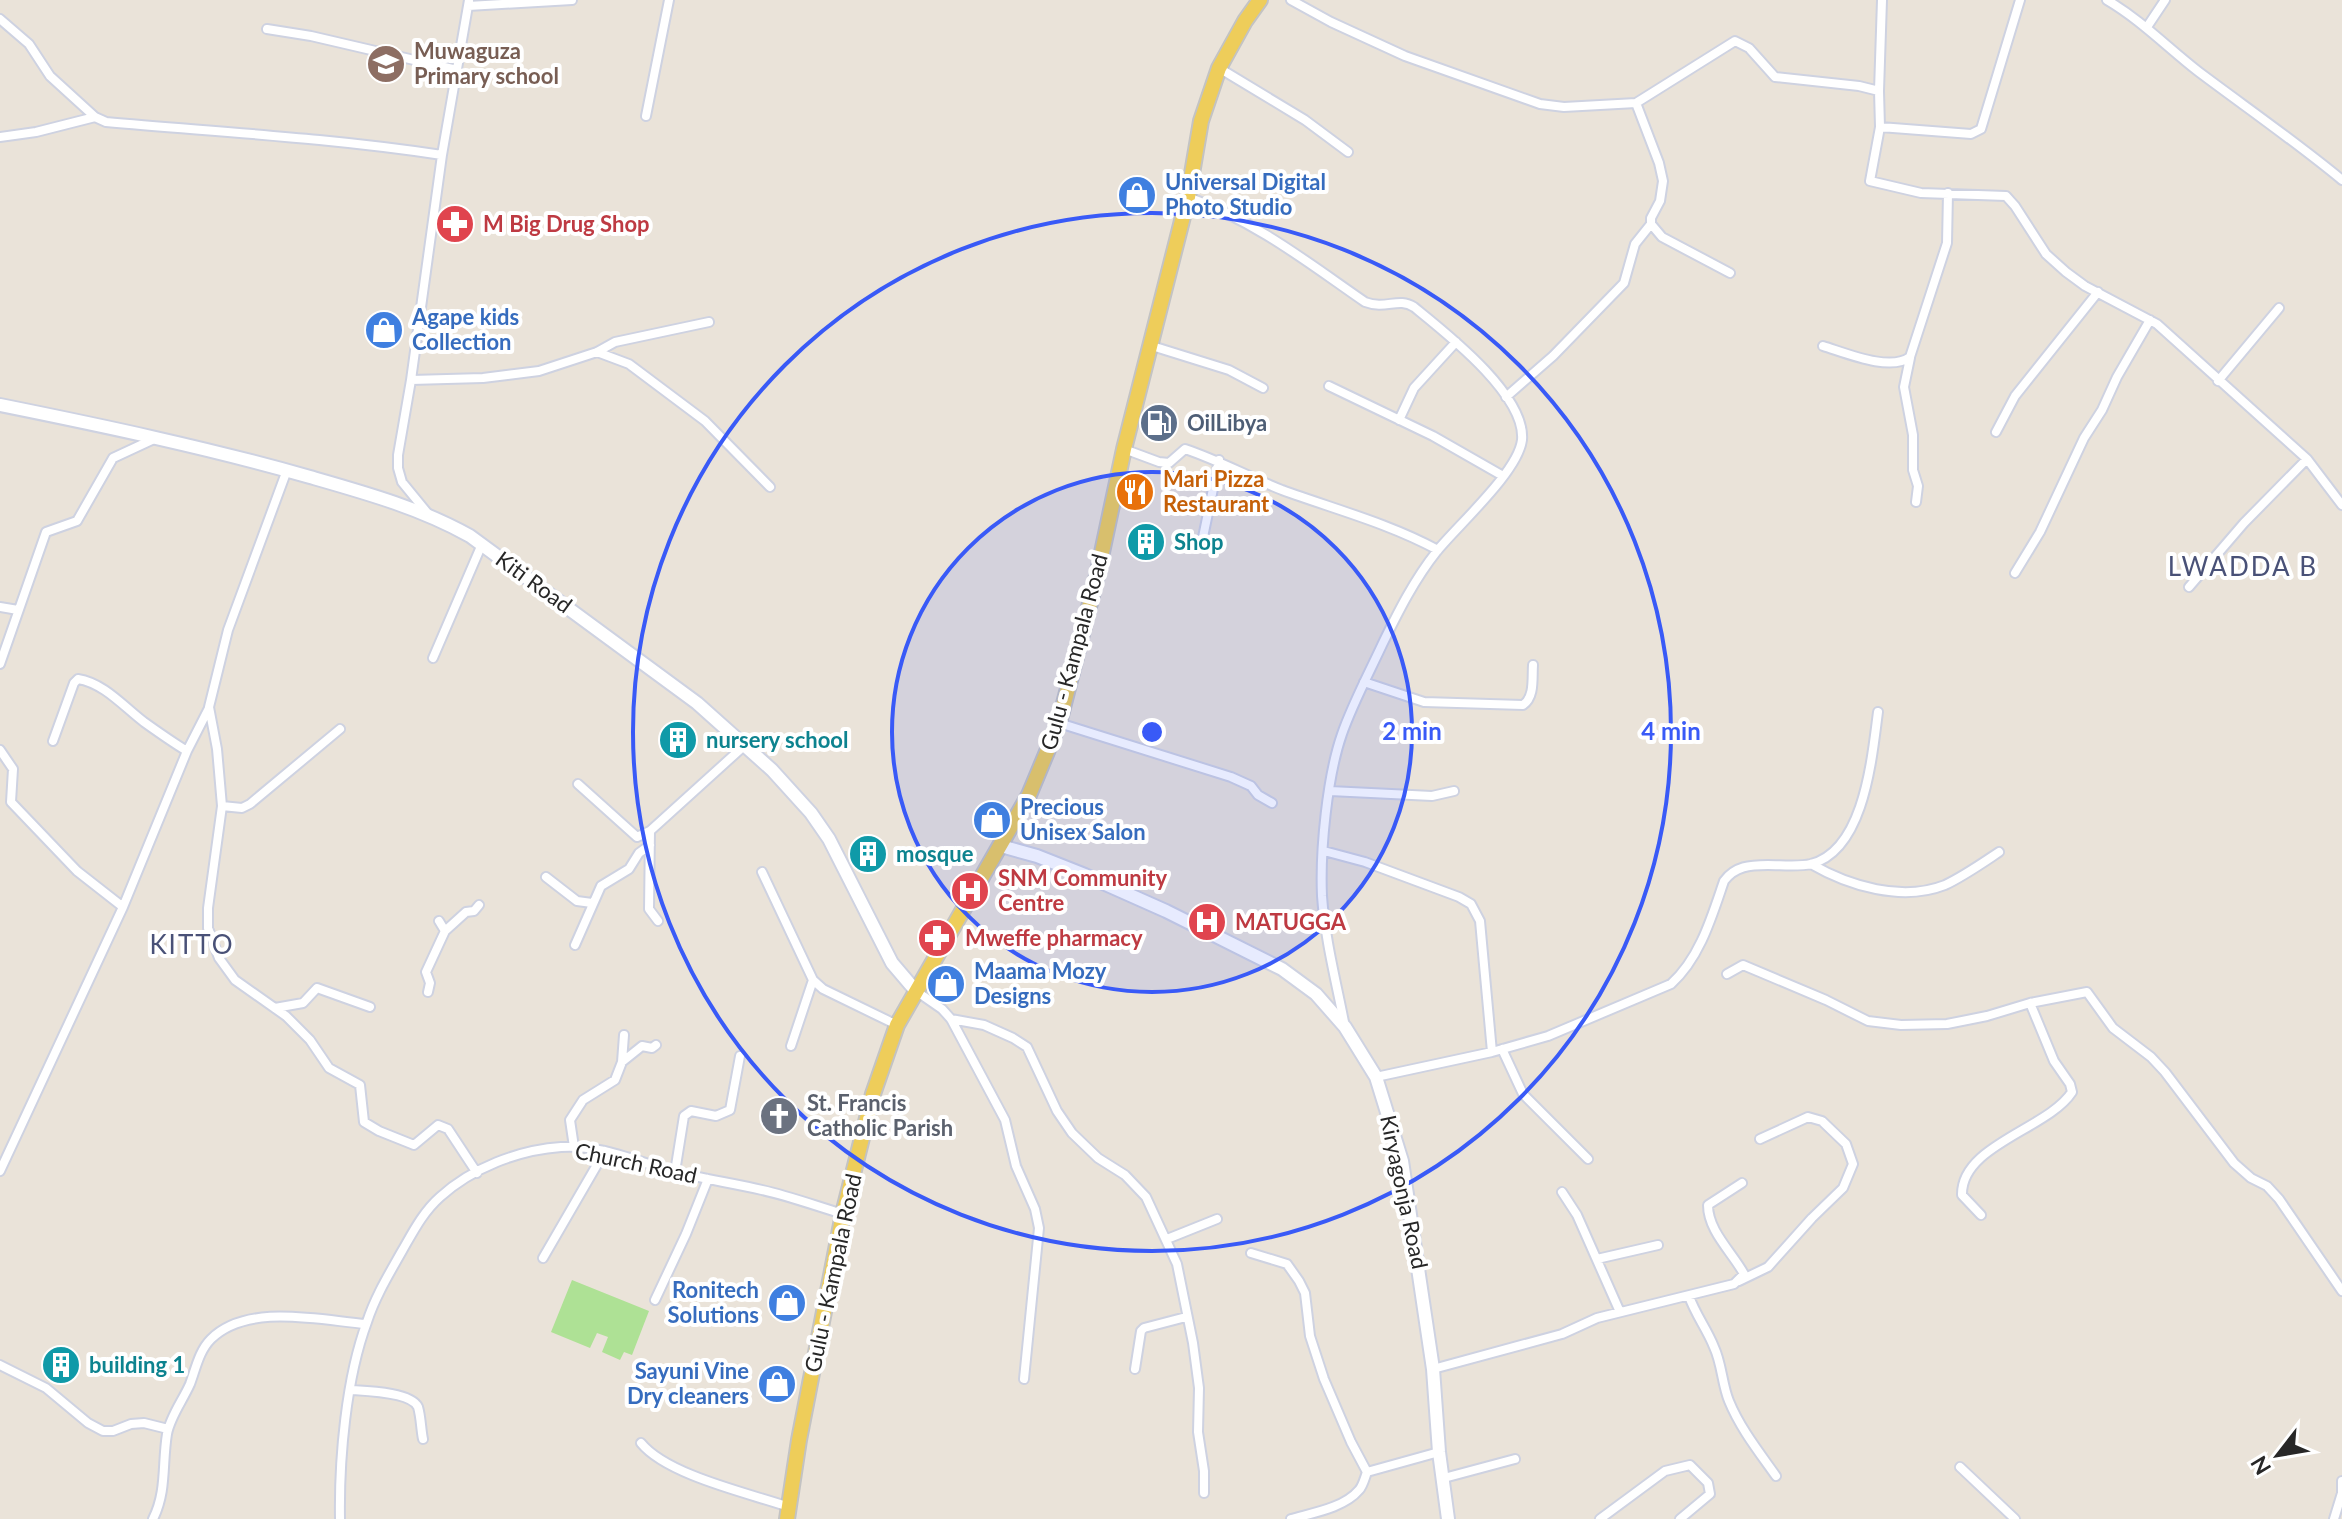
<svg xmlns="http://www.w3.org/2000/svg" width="2342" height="1519" font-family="Lato,sans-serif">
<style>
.green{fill:#aee195}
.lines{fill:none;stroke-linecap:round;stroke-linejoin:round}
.street-casing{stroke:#ced2e1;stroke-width:12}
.secondary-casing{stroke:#ced2e1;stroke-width:16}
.primary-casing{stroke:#c3c3c3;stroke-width:18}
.street{stroke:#fff;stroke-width:8}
.secondary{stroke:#fff;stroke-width:12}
.primary{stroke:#eecd5a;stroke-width:14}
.ring{fill:none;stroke:#395af7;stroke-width:4}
.labels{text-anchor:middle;stroke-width:8;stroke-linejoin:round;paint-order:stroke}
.education-label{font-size:22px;font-weight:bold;fill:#785e54;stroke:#fff;text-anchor:start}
.shop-label{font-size:22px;font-weight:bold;fill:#366cbe;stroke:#fff;text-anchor:start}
.health-label{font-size:22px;font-weight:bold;fill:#be3a42;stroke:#fff;text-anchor:start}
.service-label{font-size:22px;font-weight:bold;fill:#4e5e75;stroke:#fff;text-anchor:start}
.food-label{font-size:22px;font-weight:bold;fill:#c56008;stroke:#fff;text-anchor:start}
.culture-label{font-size:22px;font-weight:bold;fill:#0d838f;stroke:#fff;text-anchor:start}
.street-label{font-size:22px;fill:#272727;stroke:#fff}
.worship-label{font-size:22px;font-weight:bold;fill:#5b616d;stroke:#fff;text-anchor:start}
.quarter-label{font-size:26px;letter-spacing:2px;fill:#495177;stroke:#fff}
.centre{fill:#395af7;stroke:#fff;stroke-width:4}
.ring-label{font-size:24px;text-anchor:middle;font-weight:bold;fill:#395af7;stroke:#fff;stroke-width:8;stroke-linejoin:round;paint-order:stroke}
</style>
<rect width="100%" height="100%" fill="#eae3d9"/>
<!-- green -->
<path class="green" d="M572 1280 649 1311 632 1355 624 1352 620 1360 602 1352 608 1337 597 1333 590 1348 551 1332Z"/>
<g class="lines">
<!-- street casing -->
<g class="street-casing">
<path id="street" d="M1291 0 1331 22 1405 56 1540 104 1564 107 1636 103 1735 41 1749 48 1775 77 1859 86 1879 91 1880 127
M2020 0 1981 129 1971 134 1880 127 1870 181 1921 193 2006 196 2015 206 2046 254 2066 272 2085 286 2157 324 2307 459 2342 505
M2107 0C2141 20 2168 48 2199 72 2247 108 2296 142 2342 180
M468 6 572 0
M0 19 29 44 50 76 95 117 106 122C218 132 331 138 442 155
M2147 27 2165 0
M267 29 311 36 457 70
M1219 68 1305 120 1348 152
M1879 91 1882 0
M646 116 669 0
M0 137 36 132 95 117
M1188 197C1257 222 1307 262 1365 302 1386 310 1398 297 1414 307 1446 333 1526 395 1522 440 1518 472 1458 525 1437 551 1414 580 1398 612 1382 645 1369 673 1352 705 1342 734 1327 777 1320 851 1322 896 1325 939 1336 981 1344 1022
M1651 224 1662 237 1730 273
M1152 346 1229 370 1263 388
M1823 346C1846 353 1890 372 1910 357L1947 243 1948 193
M597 352 629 364 705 421 770 487
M1910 358 1904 387 1913 435V470L1918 486 1916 502
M411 380 483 378 539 371 597 352 615 342 709 322
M2218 381 2279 308
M1329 386 1433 436 1503 476
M1506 397 1553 356 1624 283 1635 244 1651 224V218L1660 201 1663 181 1659 163 1636 103
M1399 420 1414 388 1456 342
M1996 432 2015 396 2098 292
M1124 449 1159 462 1169 463 1185 449C1218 460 1249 477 1282 490 1334 509 1388 523 1438 550
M287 470 228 630 209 707 217 749 222 806 208 908V928L219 958 235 980 286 1016 310 1040 329 1068 360 1085 364 1122 379 1131 414 1145 438 1125 448 1129 477 1173
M429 515 402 482 398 468V455L411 380 442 155 469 0
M1202 542 1219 460
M2015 573 2040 532 2084 438 2102 410 2117 377 2150 320
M2189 587 2244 523 2307 459
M0 607 18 610
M433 658 482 544
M0 664 46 532 77 521 113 458 156 438
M1364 682 1424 702 1523 705C1535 697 1532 678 1533 665
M1059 723 1231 777 1251 786 1258 795 1272 803
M53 741 74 683 78 679C104 683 124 707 144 722 158 732 172 742 187 751
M0 750 13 769 11 802 77 871 123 907
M578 784 637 837 650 831 745 745
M1330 791 1432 796 1454 791
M222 806 242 808 250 804 340 729
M650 831 649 909 658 921
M1324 851 1365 862 1459 897 1471 904 1480 921 1492 1052
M1811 864C1849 886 1902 902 1945 885 1964 876 1981 864 1999 852
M762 872 813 980 823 989 897 1025
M546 877 577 901 592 903
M445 931 466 912 474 911 479 905
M575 945 601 886 629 869 639 853 650 845
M1727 974 1743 965 1826 1000 1868 1021 1901 1025 1947 1024 1987 1016 2030 1003 2087 992 2113 1028 2151 1057 2165 1072 2234 1163 2251 1178 2267 1186 2279 1199 2342 1291
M916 991 942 1009 951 1019 1005 1120 1016 1166 1035 1209 1039 1228 1024 1379
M428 992 430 983 426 972 445 931 439 921
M275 1008 303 1003 317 988 370 1007
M951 1019 984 1025 1013 1038 1027 1047 1057 1111 1072 1133 1098 1158 1125 1175 1146 1197 1177 1264 1193 1343 1199 1388 1198 1432 1204 1471V1493
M791 1046 813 980
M1502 1049 1523 1094 1588 1159
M622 1062 624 1035
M1376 1077 1492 1052 1548 1036 1671 984C1700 958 1712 916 1724 881 1735 866 1750 865 1768 865 1781 865 1799 867 1811 864 1865 850 1872 756 1878 712
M574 1147 570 1120 583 1100 615 1080 622 1062 642 1046 652 1048 656 1045
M0 1171 123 907 187 751 209 708
M675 1172 684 1116 691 1111 716 1116 730 1110 740 1056
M1562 1192 1577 1215 1620 1312
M1981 1215 1962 1195C1961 1145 2048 1129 2072 1092L2070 1084 2054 1061 2030 1003
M1167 1239 1217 1219
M1251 1253 1287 1264 1299 1281 1305 1293 1310 1336 1324 1379 1351 1442 1367 1472 1439 1452
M543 1258 605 1151
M1597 1259 1658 1245
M1739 1281 1768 1267 1812 1218 1843 1188 1853 1164 1846 1144 1822 1121 1808 1117 1760 1139
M1689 1296C1695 1314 1707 1329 1714 1347 1722 1364 1722 1384 1729 1401 1740 1428 1759 1452 1776 1476
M655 1300 686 1234 708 1179
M0 1365 46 1388 88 1423 103 1431H113L131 1424 144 1423 168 1429
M1135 1369 1141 1331 1144 1328 1186 1317
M1433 1369 1562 1334 1597 1318 1734 1284 1744 1274C1732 1252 1708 1231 1708 1205L1742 1183
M351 1390C366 1391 411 1392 418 1407 421 1417 421 1430 423 1439
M641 1443C667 1475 748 1493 789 1507
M1960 1467 2015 1519
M1444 1478 1515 1459
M153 1519C167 1491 162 1464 167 1434 170 1417 183 1400 190 1384 196 1368 199 1351 211 1339 247 1303 319 1320 366 1324
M340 1519C339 1459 346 1378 367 1322 375 1297 389 1274 402 1251 413 1232 423 1212 440 1197 472 1168 518 1150 561 1147 599 1144 637 1162 673 1171 702 1179 733 1183 762 1190 789 1196 816 1206 843 1214
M1291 1519C1312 1513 1344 1508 1359 1490 1363 1486 1365 1477 1367 1472
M1600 1519 1665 1471 1690 1465 1708 1483 1710 1494 1680 1519
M2334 1519 2342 1493V1481"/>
</g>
<!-- secondary casing -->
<g class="secondary-casing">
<path id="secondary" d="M0 405C104 426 208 448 310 477 366 493 420 508 470 536L697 703 772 770 811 813 829 839 892 963 915 990
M1001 846 1037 856 1085 875 1166 911 1282 969 1316 994 1345 1027 1376 1077 1402 1161 1433 1369 1439 1452 1448 1519"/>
</g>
<!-- primary casing -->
<g class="primary-casing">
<path id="primary" d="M787 1519 799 1440 843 1214 873 1094 897 1025 1029 795 1059 723 1097 576 1124 449 1188 197 1201 121 1219 68 1245 21 1260 0"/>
</g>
<!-- street -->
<use href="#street" class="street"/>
<!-- secondary -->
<use href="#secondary" class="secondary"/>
<!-- primary -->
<use href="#primary" class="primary"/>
</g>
<!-- distance rings -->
<circle cx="1152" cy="732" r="260" fill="#395af7" fill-opacity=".12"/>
<g class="ring">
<circle cx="1152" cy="732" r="260"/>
<circle cx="1152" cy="732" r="519"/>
</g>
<!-- icons -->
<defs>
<g id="school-disc" transform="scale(2)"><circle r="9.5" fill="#8d6e63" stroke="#fff"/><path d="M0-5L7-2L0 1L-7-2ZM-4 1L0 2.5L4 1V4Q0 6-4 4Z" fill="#fff"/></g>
<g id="shop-disc" transform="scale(2)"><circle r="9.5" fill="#3f7fe0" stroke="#fff"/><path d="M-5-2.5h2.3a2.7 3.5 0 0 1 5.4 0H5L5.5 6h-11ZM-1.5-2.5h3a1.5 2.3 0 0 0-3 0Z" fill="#fff"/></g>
<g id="pharmacy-disc" transform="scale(2)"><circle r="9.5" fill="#e0444e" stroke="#fff"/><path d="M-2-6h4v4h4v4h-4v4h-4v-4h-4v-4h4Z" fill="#fff"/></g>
<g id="fuel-disc" transform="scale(2)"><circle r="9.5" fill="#5c6f8a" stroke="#fff"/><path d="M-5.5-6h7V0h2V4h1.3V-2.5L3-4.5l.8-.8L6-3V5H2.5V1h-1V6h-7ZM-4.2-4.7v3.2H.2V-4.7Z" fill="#fff"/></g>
<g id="restaurant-disc" transform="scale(2)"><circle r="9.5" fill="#e8710a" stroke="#fff"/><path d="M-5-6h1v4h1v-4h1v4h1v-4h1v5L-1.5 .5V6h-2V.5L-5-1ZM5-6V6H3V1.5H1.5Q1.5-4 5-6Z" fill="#fff"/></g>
<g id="building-disc" transform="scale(2)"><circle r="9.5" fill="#0f9aa8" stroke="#fff"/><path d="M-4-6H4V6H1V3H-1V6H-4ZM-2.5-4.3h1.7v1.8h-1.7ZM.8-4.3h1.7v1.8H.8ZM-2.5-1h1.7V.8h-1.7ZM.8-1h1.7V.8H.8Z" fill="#fff"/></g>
<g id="hospital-disc" transform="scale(2)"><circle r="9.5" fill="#e0444e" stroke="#fff"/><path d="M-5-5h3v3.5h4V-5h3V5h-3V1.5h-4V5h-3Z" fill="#fff"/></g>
<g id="church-disc" transform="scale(2)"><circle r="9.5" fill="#6b7280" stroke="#fff"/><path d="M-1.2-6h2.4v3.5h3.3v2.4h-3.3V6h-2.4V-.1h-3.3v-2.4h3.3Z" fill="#fff"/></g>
</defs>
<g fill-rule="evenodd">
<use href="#school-disc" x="386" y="64"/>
<use href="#shop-disc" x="1137" y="195"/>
<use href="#pharmacy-disc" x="455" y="224"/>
<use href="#shop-disc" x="384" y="330"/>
<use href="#fuel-disc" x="1159" y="423"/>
<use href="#restaurant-disc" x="1135" y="492"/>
<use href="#building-disc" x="1146" y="542"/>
<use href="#building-disc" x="678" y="740"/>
<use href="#shop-disc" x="992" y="820"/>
<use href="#building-disc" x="868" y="854"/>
<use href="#hospital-disc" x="970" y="891"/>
<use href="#hospital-disc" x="1207" y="922"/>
<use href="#pharmacy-disc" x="937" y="938"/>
<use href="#shop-disc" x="946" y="984"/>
<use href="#church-disc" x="779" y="1116"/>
<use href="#shop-disc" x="787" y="1303"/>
<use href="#building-disc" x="61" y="1365"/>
<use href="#shop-disc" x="777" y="1384"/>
</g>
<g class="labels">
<!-- education labels -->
<g class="education-label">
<text x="414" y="59">Muwaguza<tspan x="414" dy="25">Primary school</tspan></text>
</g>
<!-- shop labels -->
<g class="shop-label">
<text x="1165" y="190">Universal Digital<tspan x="1165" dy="25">Photo Studio</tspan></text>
<text x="412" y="325">Agape kids<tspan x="412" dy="25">Collection</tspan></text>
<text x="1020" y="815">Precious<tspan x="1020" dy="25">Unisex Salon</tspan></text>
<text x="974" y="979">Maama Mozy<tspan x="974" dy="25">Designs</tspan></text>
<text x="759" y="1298" text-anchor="end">Ronitech<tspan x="759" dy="25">Solutions</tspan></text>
<text x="749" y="1379" text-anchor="end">Sayuni Vine<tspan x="749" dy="25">Dry cleaners</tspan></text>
</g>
<!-- health labels -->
<g class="health-label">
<text x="483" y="232">M Big Drug Shop</text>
<text x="998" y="886">SNM Community<tspan x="998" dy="25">Centre</tspan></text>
<text x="1235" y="930">MATUGGA</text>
<text x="965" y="946">Mweffe pharmacy</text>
</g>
<!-- service labels -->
<g class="service-label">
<text x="1187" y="431">OilLibya</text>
</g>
<!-- food labels -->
<g class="food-label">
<text x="1163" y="487">Mari Pizza<tspan x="1163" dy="25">Restaurant</tspan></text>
</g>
<!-- culture labels -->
<g class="culture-label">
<text x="1174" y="550">Shop</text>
<text x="706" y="748">nursery school</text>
<text x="896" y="862">mosque</text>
<text x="89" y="1373">building 1</text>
</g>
<!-- street labels -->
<g class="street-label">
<text transform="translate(534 582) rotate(36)" y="8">Kiti Road</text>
<text transform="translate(1074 652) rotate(-75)" y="8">Gulu - Kampala Road</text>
<text transform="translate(636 1163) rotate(12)" y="8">Church Road</text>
<text transform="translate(1404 1192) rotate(78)" y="8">Kiryagonja Road</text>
<text transform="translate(833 1273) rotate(-78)" y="8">Gulu - Kampala Road</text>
</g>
<!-- worship labels -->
<g class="worship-label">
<text x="807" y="1111">St. Francis<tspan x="807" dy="25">Catholic Parish</tspan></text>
</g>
<!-- quarter labels -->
<g class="quarter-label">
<text x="2243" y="576">LWADDA B</text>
<text x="192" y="954">KITTO</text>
</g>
</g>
<circle cx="1152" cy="732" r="12" class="centre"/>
<g class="ring-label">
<text x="1412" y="740">2 min</text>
<text x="1671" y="740">4 min</text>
</g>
<!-- north arrow -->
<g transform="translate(2278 1455) rotate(239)" stroke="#ffffff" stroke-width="6" paint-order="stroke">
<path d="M0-6L14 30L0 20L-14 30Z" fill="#272727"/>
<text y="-12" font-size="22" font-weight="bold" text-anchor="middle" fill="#272727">N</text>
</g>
</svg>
